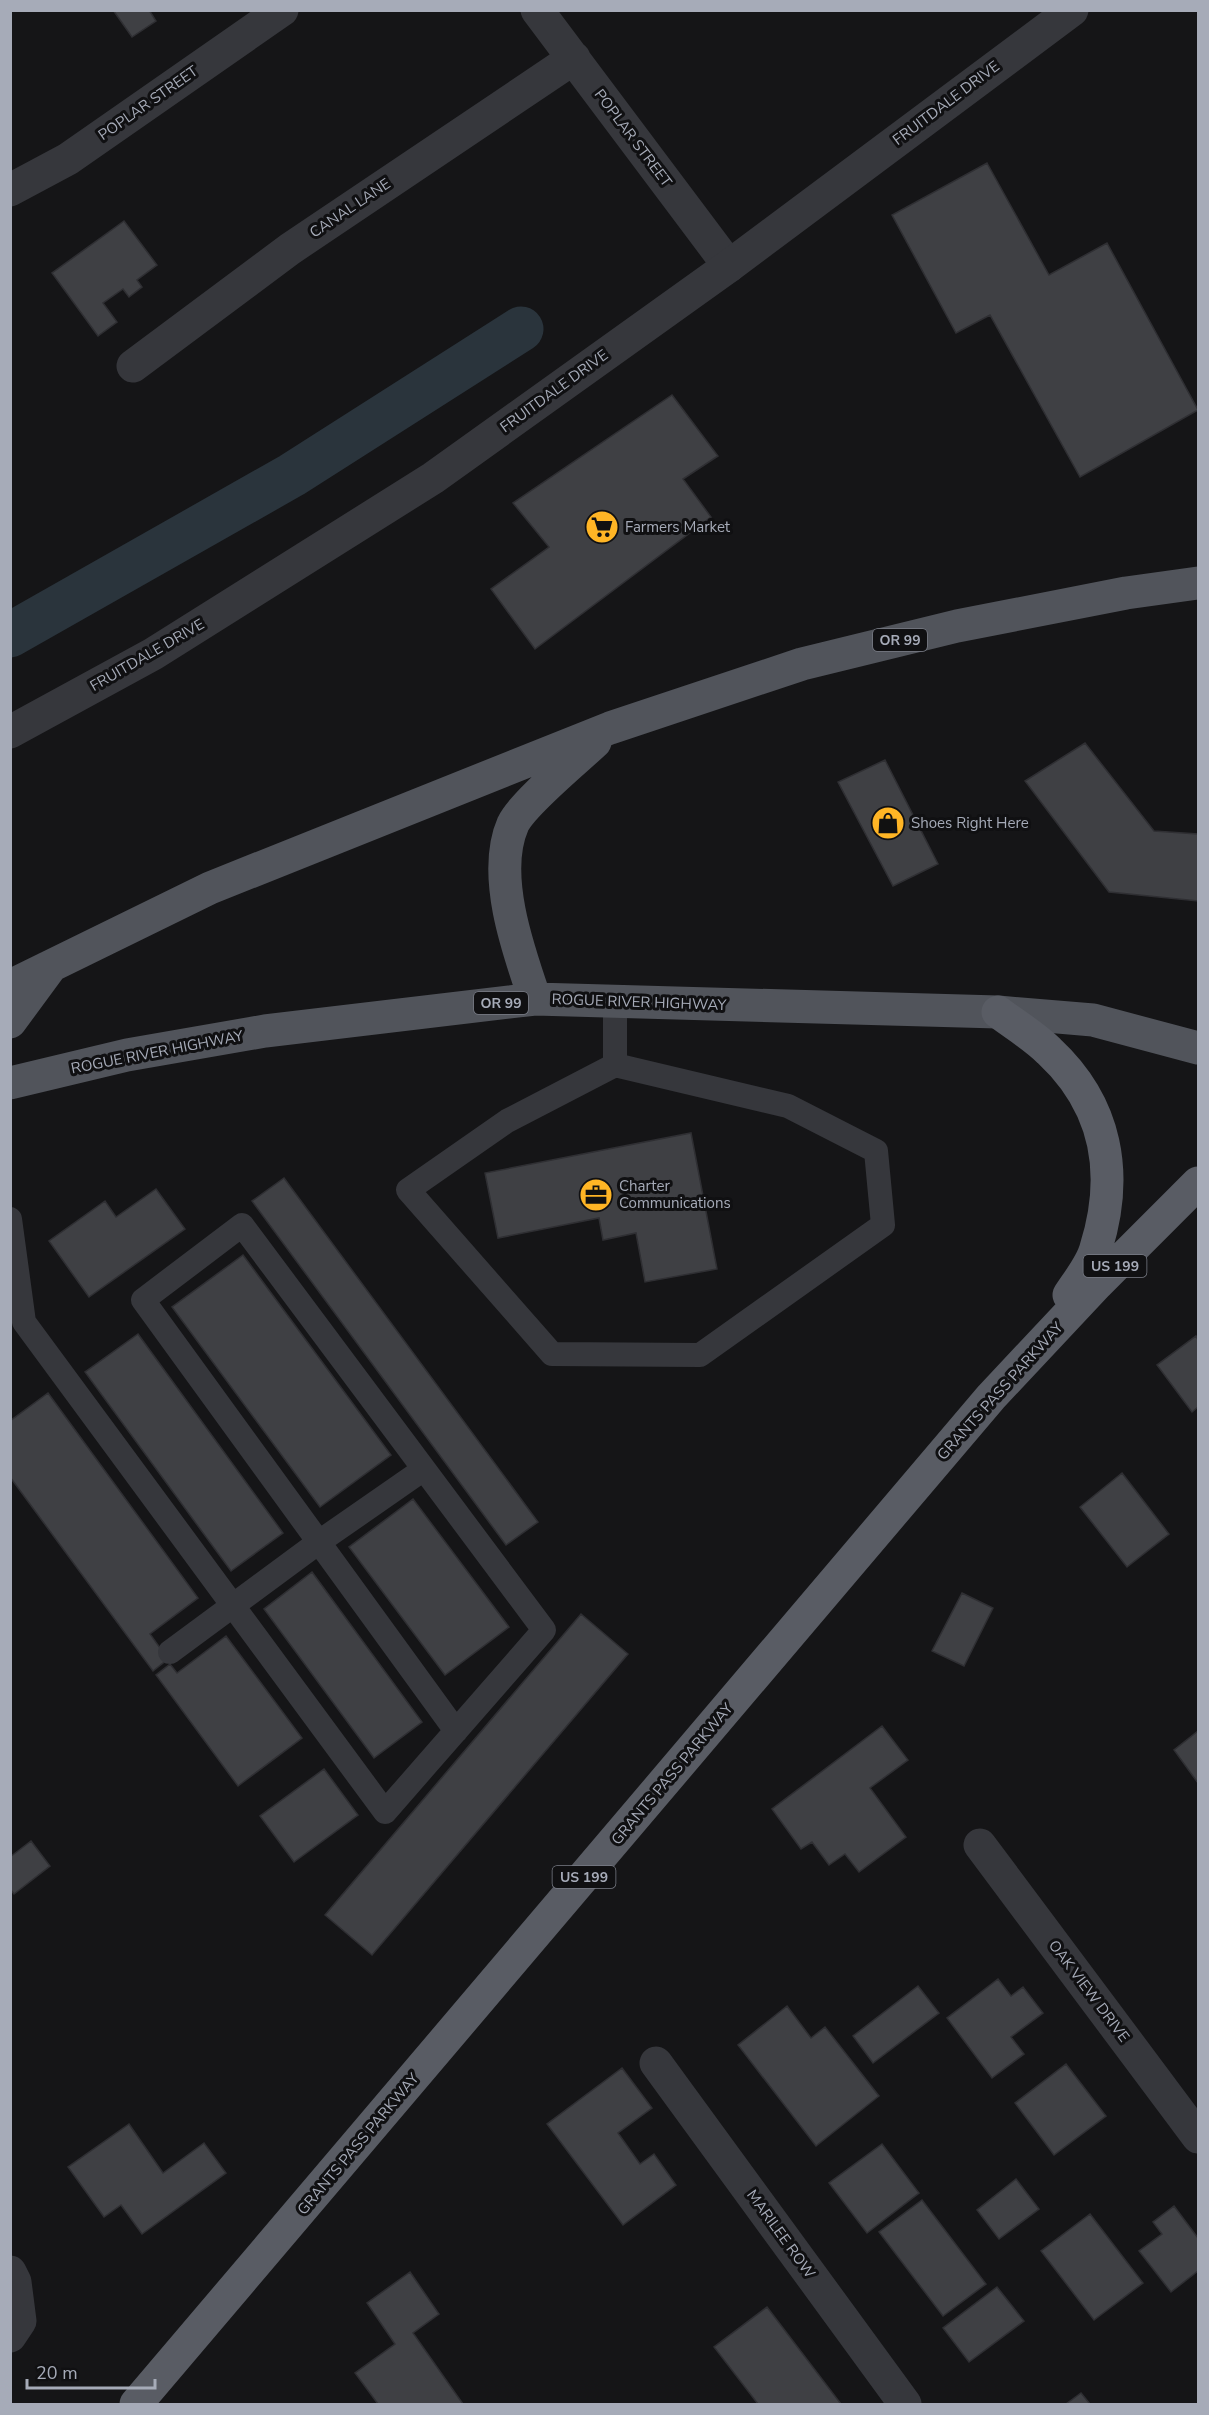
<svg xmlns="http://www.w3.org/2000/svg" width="1209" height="2415" font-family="'Nunito Sans',sans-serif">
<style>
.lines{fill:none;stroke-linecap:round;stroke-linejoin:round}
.canal{stroke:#2a343c;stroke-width:45}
.building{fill:#3f4044;stroke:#2f2f33;stroke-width:1.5}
.service{stroke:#36373c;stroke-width:24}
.minor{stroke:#36373c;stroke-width:33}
.tertiary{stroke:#36373c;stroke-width:33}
.primary{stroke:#51545b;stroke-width:33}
.trunk{stroke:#595c64;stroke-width:33}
.labels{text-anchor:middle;stroke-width:6;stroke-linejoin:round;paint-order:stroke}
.shield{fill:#101012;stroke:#797c86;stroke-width:1.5}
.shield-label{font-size:14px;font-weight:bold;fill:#a6abb8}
.street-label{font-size:15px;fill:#a6abb8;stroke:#101012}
.poi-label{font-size:15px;fill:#a6abb8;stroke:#101012;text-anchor:start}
</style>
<rect width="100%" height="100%" fill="#151517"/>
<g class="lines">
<!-- canal -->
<path class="canal" d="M10 635 292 475 521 329"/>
</g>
<!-- building -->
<path class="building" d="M113 10H149L156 21 132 37Z
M987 163 1049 275 1107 243 1198 410 1080 477 990 315 956 333 892 215Z
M124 221 157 265 137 280 142 287 129 297 123 289 103 303 117 322 98 336 52 273Z
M672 395 718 456 683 479 711 517 535 649 491 589 549 547 513 503Z
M1085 743 1154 831 1198 834V901L1109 892 1025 781Z
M885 760 938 864 893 886 838 782Z
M691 1133 717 1269 645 1282 636 1233 603 1240 599 1218 498 1238 485 1173Z
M284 1178 538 1522 506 1545 252 1201Z
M156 1189 185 1229 89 1297 49 1241 105 1201 116 1217Z
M243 1255 391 1455 320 1507 172 1307Z
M138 1334 283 1533 231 1571 85 1372Z
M1196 1336 1198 1340V1407L1192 1412 1157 1365Z
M48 1393 198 1598 150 1634 168 1659 153 1671 10 1477V1421Z
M1122 1473 1169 1534 1127 1567 1080 1507Z
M413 1499 509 1627 445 1675 349 1547Z
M312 1572 422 1722 374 1758 264 1609Z
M962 1593 993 1608 964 1666 932 1651Z
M581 1614 628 1654 372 1955 325 1915Z
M226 1636 302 1738 238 1786 156 1675 170 1664 177 1673Z
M882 1726 908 1760 870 1788 906 1837 859 1872 845 1854 829 1865 812 1842 801 1849 772 1809Z
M1198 1731V1783L1174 1750Z
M324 1769 358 1815 294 1862 260 1816Z
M31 1841 50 1866 14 1894 10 1889V1857Z
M998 1979 1011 1996 1023 1987 1043 2013 1011 2037 1024 2054 992 2078 947 2018Z
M918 1986 939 2013 873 2063 853 2036Z
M787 2006 811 2038 825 2027 879 2096 816 2146 738 2045Z
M1066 2064 1106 2116 1054 2155 1015 2103Z
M622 2068 652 2108 618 2133 640 2164 654 2154 676 2185 623 2225 547 2124Z
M129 2124 163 2173 204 2143 226 2173 142 2234 121 2205 104 2217 68 2167Z
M882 2144 919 2193 867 2233 829 2183Z
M1016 2179 1039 2209 999 2239 977 2210Z
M922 2200 986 2284 943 2316 879 2232Z
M1174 2206 1198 2238V2271L1171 2292 1139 2251 1162 2234 1153 2222Z
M1090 2214 1143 2283 1094 2320 1041 2251Z
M410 2272 439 2314 413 2333 463 2404H378L355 2373 395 2344 367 2303Z
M997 2287 1024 2321 969 2362 943 2328Z
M767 2307 841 2404H758L714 2347Z
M1081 2393 1090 2404H1066Z"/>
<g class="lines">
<!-- service -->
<path class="service" d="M615 1001V1065
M615 1065 788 1106 876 1151 883 1225 700 1355 552 1354 408 1190 507 1121Z
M10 1219 24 1322 385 1812 544 1630 242 1225 143 1300 456 1731
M170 1652 319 1542 424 1469"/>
<!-- minor -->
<path class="minor" d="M537 10 729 266
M10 190 68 159 282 10
M133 366 290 249 574 58
M980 1845 1198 2137
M656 2063 905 2404
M10 2272 15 2282 20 2321 10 2336"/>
<!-- tertiary -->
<path class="tertiary" d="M10 732 153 654 433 478 729 266 1072 10"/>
<!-- primary -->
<path class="primary" d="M10 986 210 888 610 728 802 664 957 626 1126 593 1198 583
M535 999C518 950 491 874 513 824 523 803 577 759 595 742
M10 1022 49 969
M10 1083 127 1055 265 1031 535 999 998 1012 1093 1020 1198 1048"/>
<!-- trunk -->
<path class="trunk" d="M998 1012C1015 1025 1034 1036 1049 1051 1107 1105 1119 1174 1096 1248 1092 1264 1078 1281 1069 1295
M136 2404 991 1397 1097 1284 1198 1183"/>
</g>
<!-- icons -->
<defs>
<g id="supermarket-disc" transform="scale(1.725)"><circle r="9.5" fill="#ffb525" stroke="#101012"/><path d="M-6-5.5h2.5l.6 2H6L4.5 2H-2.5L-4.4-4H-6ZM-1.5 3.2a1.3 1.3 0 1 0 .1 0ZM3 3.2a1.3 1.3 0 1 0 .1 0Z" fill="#111"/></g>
<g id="shop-disc" transform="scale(1.725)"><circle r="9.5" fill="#ffb525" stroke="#101012"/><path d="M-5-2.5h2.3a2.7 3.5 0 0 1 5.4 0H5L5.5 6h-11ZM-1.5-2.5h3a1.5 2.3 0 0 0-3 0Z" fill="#111"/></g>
<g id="office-disc" transform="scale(1.725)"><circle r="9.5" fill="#ffb525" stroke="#101012"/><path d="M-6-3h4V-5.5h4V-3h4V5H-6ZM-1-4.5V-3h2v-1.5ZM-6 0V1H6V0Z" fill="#111"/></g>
</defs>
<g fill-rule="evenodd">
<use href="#supermarket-disc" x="602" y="527"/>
<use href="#shop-disc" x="888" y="823"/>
<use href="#office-disc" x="596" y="1195"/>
</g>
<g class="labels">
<!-- shield labels -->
<g class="shield">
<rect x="873" y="629" width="54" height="22" rx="4.5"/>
<rect x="474" y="992" width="54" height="22" rx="4.5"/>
<rect x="1083.5" y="1255" width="63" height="22" rx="4.5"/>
<rect x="552.5" y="1866" width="63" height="22" rx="4.5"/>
</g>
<g class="shield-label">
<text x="900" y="645">OR 99</text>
<text x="501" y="1008">OR 99</text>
<text x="1115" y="1271">US 199</text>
<text x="584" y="1882">US 199</text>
</g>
<!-- street labels -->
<g class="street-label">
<text transform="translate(148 103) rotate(-35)" y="5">POPLAR STREET</text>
<text transform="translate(946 103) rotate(-37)" y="5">FRUITDALE DRIVE</text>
<text transform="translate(633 138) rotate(53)" y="5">POPLAR STREET</text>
<text transform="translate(350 208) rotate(-34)" y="5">CANAL LANE</text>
<text transform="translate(554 391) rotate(-36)" y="5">FRUITDALE DRIVE</text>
<text transform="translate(147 655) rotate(-30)" y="5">FRUITDALE DRIVE</text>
<text transform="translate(639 1002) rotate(2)" y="5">ROGUE RIVER HIGHWAY</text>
<text transform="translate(157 1052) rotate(-11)" y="5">ROGUE RIVER HIGHWAY</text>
<text transform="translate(1000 1391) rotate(-48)" y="5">GRANTS PASS PARKWAY</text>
<text transform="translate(672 1774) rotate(-50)" y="5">GRANTS PASS PARKWAY</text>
<text transform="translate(1089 1991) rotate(53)" y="5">OAK VIEW DRIVE</text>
<text transform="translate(358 2144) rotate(-50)" y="5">GRANTS PASS PARKWAY</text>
<text transform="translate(781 2234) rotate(54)" y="5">MARILEE ROW</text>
</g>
<!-- poi labels -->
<g class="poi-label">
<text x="625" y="532">Farmers Market</text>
<text x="911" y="828">Shoes Right Here</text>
<text x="619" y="1191">Charter<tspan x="619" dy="17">Communications</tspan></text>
</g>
</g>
<!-- border -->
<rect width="1209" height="2415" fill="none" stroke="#a6abb8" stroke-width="24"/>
<!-- scale -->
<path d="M27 2379v9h128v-9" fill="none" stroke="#a6abb8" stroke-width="3"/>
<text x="36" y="2379" font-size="18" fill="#a6abb8" stroke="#101012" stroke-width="4.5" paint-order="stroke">20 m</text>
</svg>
